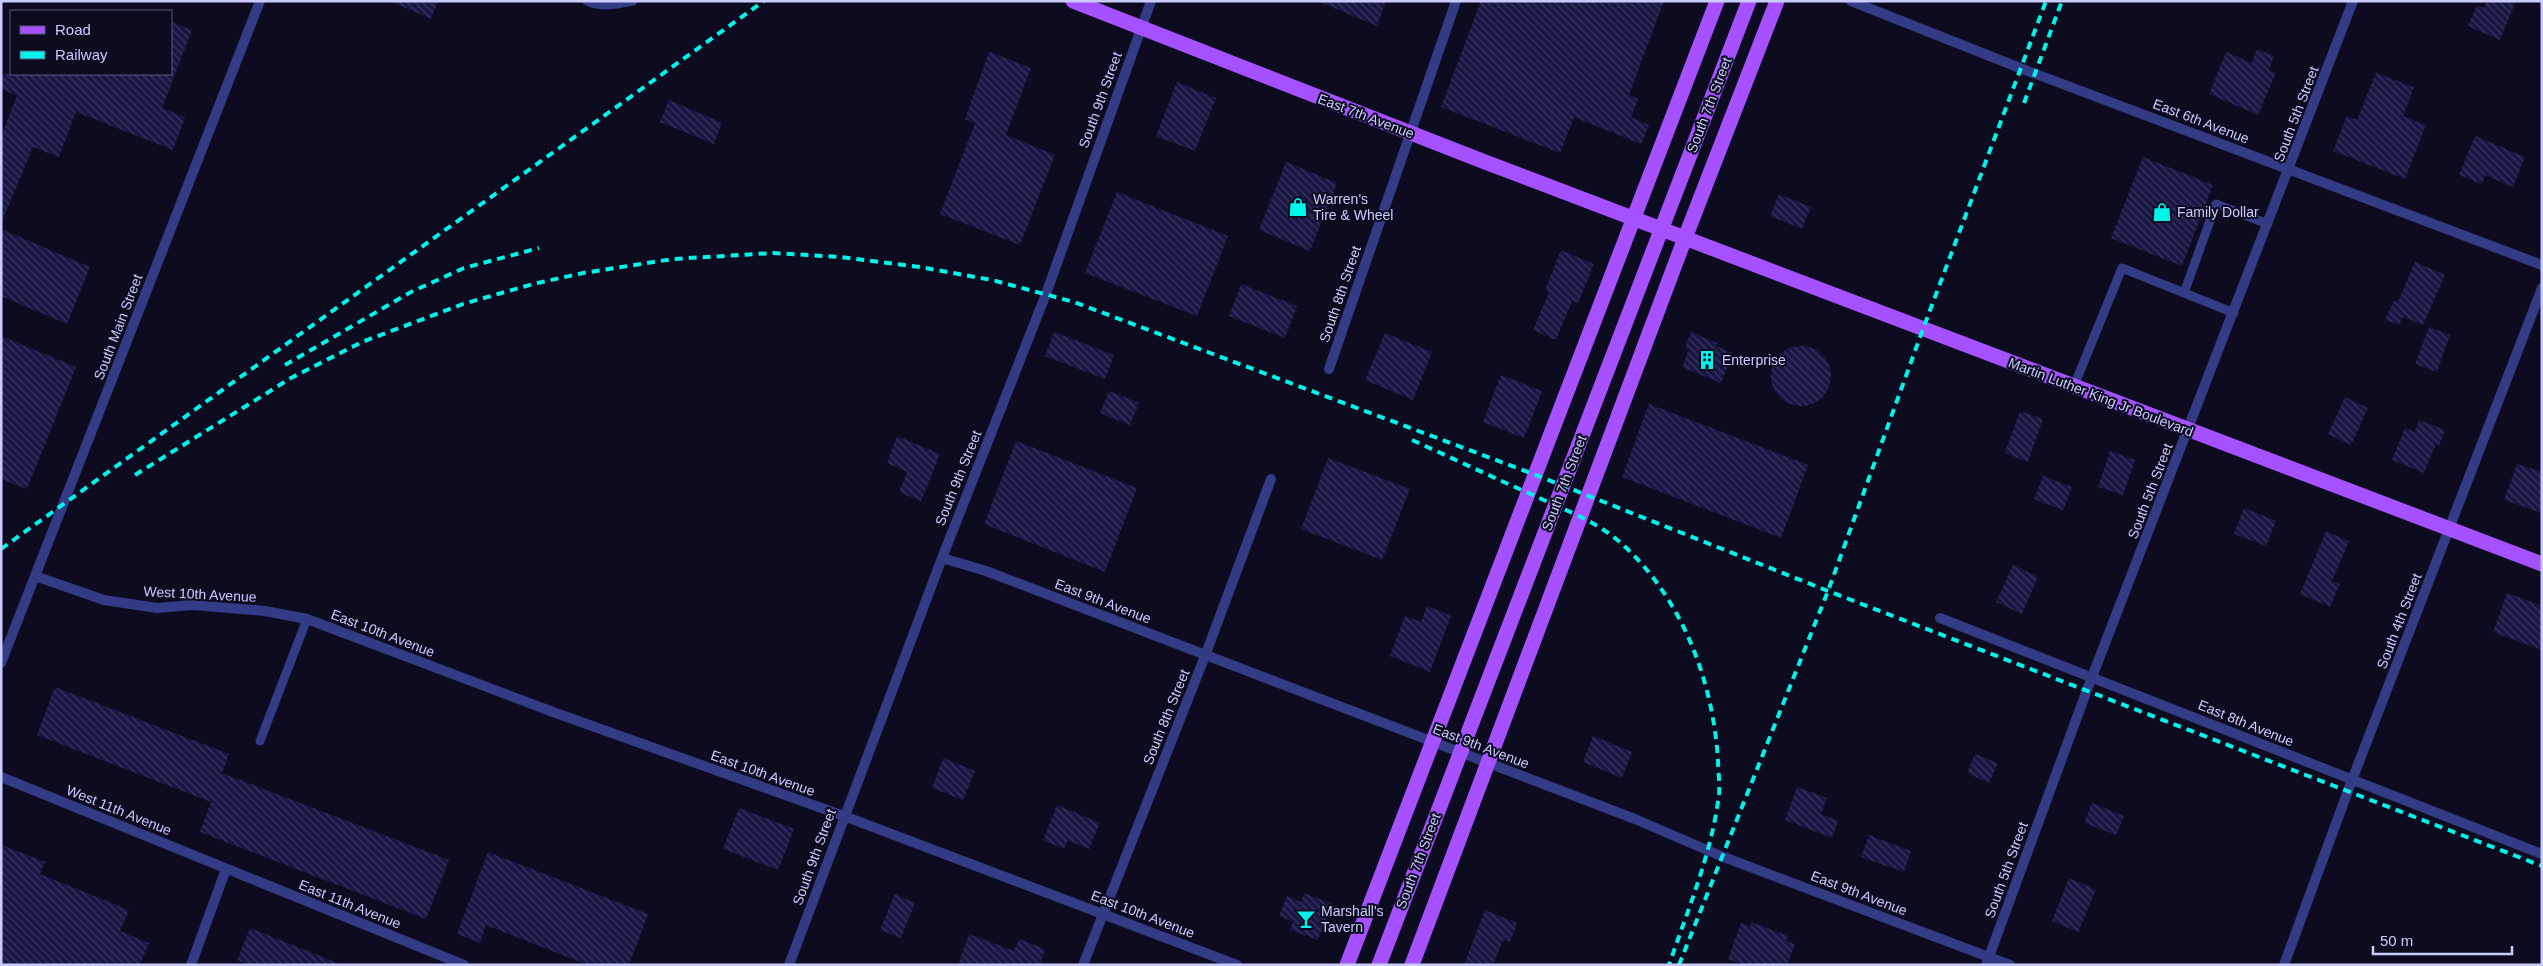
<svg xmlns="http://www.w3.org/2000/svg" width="2543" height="966" font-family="Helvetica,sans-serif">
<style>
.building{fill:url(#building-back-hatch)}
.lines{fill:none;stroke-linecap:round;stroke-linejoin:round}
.lane{stroke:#323b83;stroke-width:9}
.street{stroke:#323b83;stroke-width:10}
.primary{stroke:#a551ff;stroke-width:15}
.rail{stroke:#00f5ea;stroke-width:4;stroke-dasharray:8 6;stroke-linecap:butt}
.labels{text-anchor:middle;stroke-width:4;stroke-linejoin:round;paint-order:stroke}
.street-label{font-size:14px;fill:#caccff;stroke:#0c0b20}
.poi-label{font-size:14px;fill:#caccff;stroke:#0c0b20;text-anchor:start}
</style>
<defs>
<pattern id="building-back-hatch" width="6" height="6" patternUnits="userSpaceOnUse" patternTransform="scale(1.25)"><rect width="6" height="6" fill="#181643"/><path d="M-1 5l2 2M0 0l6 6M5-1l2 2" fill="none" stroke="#38375f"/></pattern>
</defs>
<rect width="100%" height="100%" fill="#0c0b20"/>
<!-- building -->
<path class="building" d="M390 1H438L431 19Z
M1317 1H1386L1377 26Z
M1481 1H1664L1629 95 1638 99 1631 117 1649 125 1641 144 1574 117 1560 153 1441 107Z
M2487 1H2516L2500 40 2468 26 2477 5 2484 8Z
M171 22 192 30 162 108 185 117 173 150 76 112 59 157 33 147 1 224V137L17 95 1 89V74H171Z
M2257 49 2274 56 2269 70 2276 73 2258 115 2209 94 2226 52 2252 63Z
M989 52 1031 68 1006 135 1055 155 1020 245 940 214 975 123 965 119Z
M2376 73 2414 87 2403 116 2426 125 2405 179 2333 151 2347 116 2357 120Z
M1177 82 1216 98 1195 151 1156 136Z
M669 100 722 123 714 144 660 122Z
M2475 136 2525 157 2513 187 2485 175 2482 184 2459 175Z
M2143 157 2213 185 2182 266 2111 238Z
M1286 162 1337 183 1310 251 1259 230Z
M1117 192 1228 236 1197 316 1085 273Z
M1779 194 1811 207 1802 229 1770 216Z
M1 229 90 267 67 324 1 296Z
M1561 250 1594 264 1578 303 1572 301 1556 340 1533 330 1549 292 1545 290Z
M2415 262 2445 275 2423 325 2403 317 2399 325 2385 320 2394 301 2398 302Z
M1241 284 1297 306 1285 338 1229 316Z
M2429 327 2450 335 2437 372 2415 364Z
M1054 332 1114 355 1105 379 1045 356Z
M1691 332 1717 343 1716 346 1733 353 1721 383 1682 367 1689 349 1685 348Z
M1385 333 1432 352 1413 400 1365 380Z
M1 336 76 367 27 489 1 479Z
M1771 376a30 30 0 1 1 60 0a30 30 0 1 1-60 0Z
M1501 375 1542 391 1524 438 1483 422Z
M1109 391 1139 403 1130 425 1100 413Z
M2345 397 2368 408 2351 445 2328 434Z
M1649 404 1808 465 1781 538 1622 477Z
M2020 411 2043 419 2028 462 2005 453Z
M2419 420 2445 430 2439 446 2436 444 2424 473 2392 460 2405 428 2415 432Z
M897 436 940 454 921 501 899 492 907 472 887 463Z
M1016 441 1137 488 1105 572 984 524Z
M2110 451 2135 460 2123 495 2098 487Z
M1328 458 1410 489 1382 560 1301 529Z
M2517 464 2542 472V513L2504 500Z
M2043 476 2072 487 2063 510 2034 499Z
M2244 508 2276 521 2266 546 2234 534Z
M2326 531 2349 541 2332 581 2340 584 2330 607 2300 594Z
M2013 565 2038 577 2022 614 1996 602Z
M2507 593 2542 606V650L2493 632Z
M1427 606 1451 616 1430 672 1390 656 1405 616 1421 622Z
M55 687 229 754 222 773 449 860 426 919 200 832 211 802 37 735Z
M1593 736 1632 752 1622 778 1583 762Z
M1975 754 1998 763 1989 783 1967 773Z
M943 758 975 771 963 800 932 788Z
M1797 787 1827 798 1821 814 1838 821 1832 838 1785 820Z
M2092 803 2124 816 2116 835 2084 823Z
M1057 805 1100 823 1089 849 1068 840 1064 849 1043 840Z
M739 808 794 829 778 870 723 849Z
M1869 835 1911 851 1904 872 1861 857Z
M1 845 45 862 40 874 129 910 120 931 149 943 140 965H1Z
M488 852 648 914 629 965H588L486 925 480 943 457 934Z
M2069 878 2096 890 2078 932 2052 921Z
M1304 893 1332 904 1318 940 1290 930 1293 922 1279 916 1287 896 1301 902Z
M895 894 915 903 901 938 880 930Z
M1485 910 1517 923 1510 942 1503 940 1493 965H1464Z
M1752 922 1788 936 1786 941 1795 944 1787 965H1744L1728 959 1741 923 1750 927Z
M250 928 340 964V965H249L237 960Z
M969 934 1014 951 1019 939 1045 949 1041 961 1047 965H958Z"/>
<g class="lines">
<!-- lane -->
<path class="lane" d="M587 1C601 8 618 4 633 1
M2184 293 2216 204 2268 224
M2074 386 2122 268 2234 313
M260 741 307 619"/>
<!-- street -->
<path class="street" d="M1851 1 2020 68 2542 265
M1329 369 1456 1
M942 558 986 571 1635 819 1721 856 2010 965
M35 576 104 600 157 608 192 605 265 611 307 619 553 712 844 816 1237 965
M1940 618 2542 854
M1 663 260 1
M1 777 464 965
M191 965 226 869
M789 965 942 558 1046 294 1151 1
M1083 965 1205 656 1271 479
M1986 965 2087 690 2353 1
M2284 965 2352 780 2542 288"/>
<!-- primary -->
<path class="primary" d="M1073 1 1485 162 2542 564
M1347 965 1717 1
M1379 965 1749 1
M1412 965 1685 238 1777 1"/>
<!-- rail -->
<path class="rail" d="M2024 103 2062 1
M285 365 411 292 464 268 539 248
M1412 440C1452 458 1492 477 1533 495 1562 509 1597 521 1622 544 1682 598 1713 681 1718 760 1718 771 1720 783 1719 794 1712 853 1688 909 1669 965
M135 475 291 378 362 342 463 304 533 284 583 273 673 259 773 253 841 257 920 267 992 280 1074 302 1536 475 1828 591 2542 866
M1 549 764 1
M1679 965 1828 591 1923 329 2046 1"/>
</g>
<!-- icons -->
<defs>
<g id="shop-bare" transform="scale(1.5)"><path d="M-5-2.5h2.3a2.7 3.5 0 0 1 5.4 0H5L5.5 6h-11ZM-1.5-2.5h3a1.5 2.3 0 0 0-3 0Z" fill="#00f5ea" stroke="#0c0b20" stroke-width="2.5" paint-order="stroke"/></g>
<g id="building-bare" transform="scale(1.5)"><path d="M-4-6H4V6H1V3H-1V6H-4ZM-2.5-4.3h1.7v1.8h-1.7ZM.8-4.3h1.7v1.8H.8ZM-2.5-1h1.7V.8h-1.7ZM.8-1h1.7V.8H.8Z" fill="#00f5ea" stroke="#0c0b20" stroke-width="2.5" paint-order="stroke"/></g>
<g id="bar-bare" transform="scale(1.5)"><path d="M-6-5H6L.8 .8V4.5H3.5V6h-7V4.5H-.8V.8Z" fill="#00f5ea" stroke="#0c0b20" stroke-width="2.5" paint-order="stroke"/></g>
</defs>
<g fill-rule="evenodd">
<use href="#shop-bare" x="1298" y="207"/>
<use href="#shop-bare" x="2162" y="212"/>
<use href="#building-bare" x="1707" y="360"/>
<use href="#bar-bare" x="1306" y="919"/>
</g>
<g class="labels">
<!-- street labels -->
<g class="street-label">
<text transform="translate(1100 100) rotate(-70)" y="5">South 9th Street</text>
<text transform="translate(1709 105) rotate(-69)" y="5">South 7th Street</text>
<text transform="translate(2296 114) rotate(-69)" y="5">South 5th Street</text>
<text transform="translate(1366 116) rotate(21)" y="5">East 7th Avenue</text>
<text transform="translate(2201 121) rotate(21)" y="5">East 6th Avenue</text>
<text transform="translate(1340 294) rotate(-71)" y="5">South 8th Street</text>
<text transform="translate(118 327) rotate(-69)" y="5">South Main Street</text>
<text transform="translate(2101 397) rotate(21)" y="5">Martin Luther King Jr Boulevard</text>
<text transform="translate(958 478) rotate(-68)" y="5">South 9th Street</text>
<text transform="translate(1564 483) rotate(-69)" y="5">South 7th Street</text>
<text transform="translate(2150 491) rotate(-69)" y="5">South 5th Street</text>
<text transform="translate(200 594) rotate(3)" y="5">West 10th Avenue</text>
<text transform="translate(1103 601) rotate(21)" y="5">East 9th Avenue</text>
<text transform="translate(2399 621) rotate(-69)" y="5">South 4th Street</text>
<text transform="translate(383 633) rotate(21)" y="5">East 10th Avenue</text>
<text transform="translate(1166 717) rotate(-68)" y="5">South 8th Street</text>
<text transform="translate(2246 723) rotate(22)" y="5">East 8th Avenue</text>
<text transform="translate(1481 746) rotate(21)" y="5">East 9th Avenue</text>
<text transform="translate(763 773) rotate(20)" y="5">East 10th Avenue</text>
<text transform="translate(119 810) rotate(22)" y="5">West 11th Avenue</text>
<text transform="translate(814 857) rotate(-70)" y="5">South 9th Street</text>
<text transform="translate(1418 861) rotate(-69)" y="5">South 7th Street</text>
<text transform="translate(2006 870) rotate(-70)" y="5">South 5th Street</text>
<text transform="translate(1859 893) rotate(21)" y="5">East 9th Avenue</text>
<text transform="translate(350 904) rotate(22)" y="5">East 11th Avenue</text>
<text transform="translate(1143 914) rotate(21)" y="5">East 10th Avenue</text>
</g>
<!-- poi labels -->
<g class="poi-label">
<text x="1313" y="204">Warren's<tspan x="1313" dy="16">Tire &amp; Wheel</tspan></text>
<text x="2177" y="217">Family Dollar</text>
<text x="1722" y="365">Enterprise</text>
<text x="1321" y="916">Marshall's<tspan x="1321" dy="16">Tavern</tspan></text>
</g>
</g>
<!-- border -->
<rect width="2543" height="966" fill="none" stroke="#caccff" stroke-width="5"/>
<!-- legend -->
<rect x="10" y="10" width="162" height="65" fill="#0c0b20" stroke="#585879"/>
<rect x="20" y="26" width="25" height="8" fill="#a551ff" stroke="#585879"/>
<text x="55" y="35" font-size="15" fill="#caccff">Road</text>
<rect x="20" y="51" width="25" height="8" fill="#00f5ea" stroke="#585879"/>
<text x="55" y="60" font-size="15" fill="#caccff">Railway</text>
<!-- scale -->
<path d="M2373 946v8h139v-8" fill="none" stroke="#caccff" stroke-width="2.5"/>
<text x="2380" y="946" font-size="15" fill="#caccff" stroke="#0c0b20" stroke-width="4" paint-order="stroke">50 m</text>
</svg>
